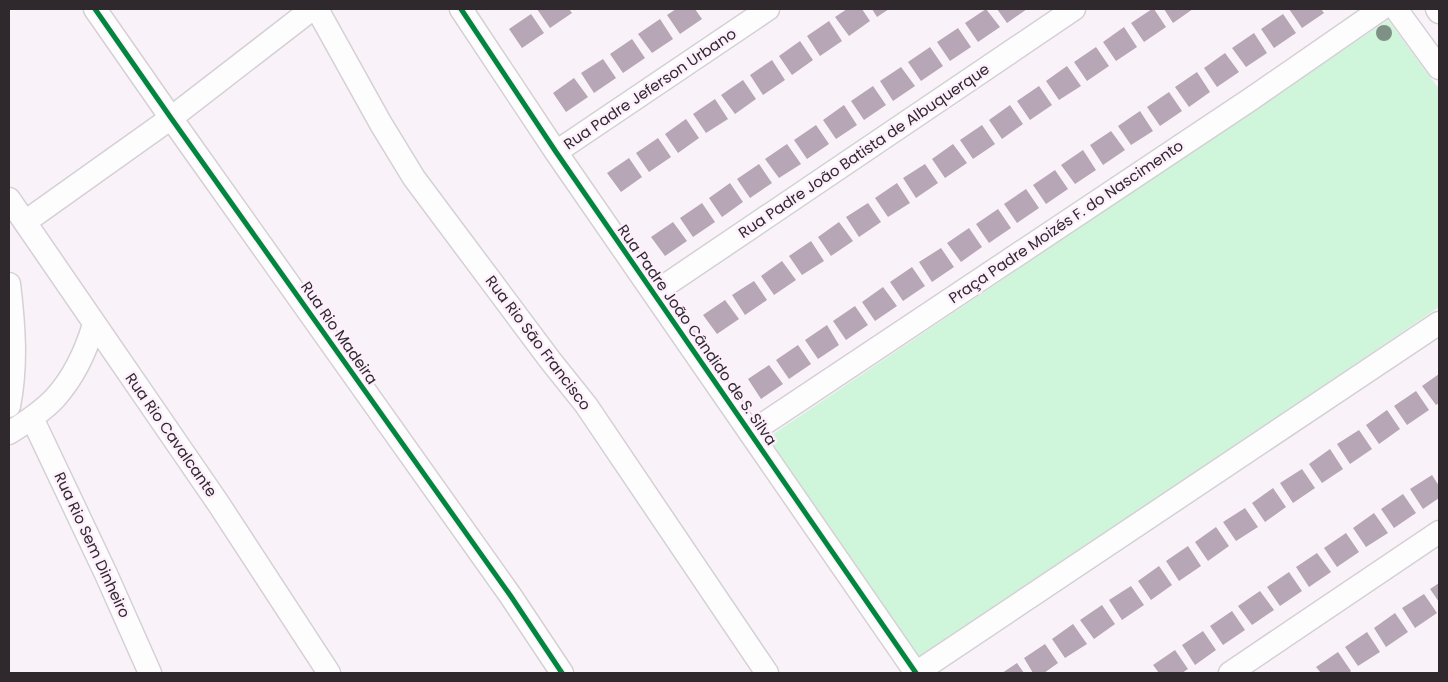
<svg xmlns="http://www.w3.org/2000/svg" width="1448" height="682" font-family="Poppins,sans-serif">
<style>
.green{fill:#cff5da}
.building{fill:#b7a6b6}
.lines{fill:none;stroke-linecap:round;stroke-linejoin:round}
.minor-casing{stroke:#d5d0d5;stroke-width:25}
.minor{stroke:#fefdfe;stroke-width:22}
.cycleway-casing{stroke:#fdeffc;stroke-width:8}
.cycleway{stroke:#00873e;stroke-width:5}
.tree{fill:#7f9187}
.labels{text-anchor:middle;stroke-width:5;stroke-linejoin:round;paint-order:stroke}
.street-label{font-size:15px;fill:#2f292e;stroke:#fdeffc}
</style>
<rect width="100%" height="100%" fill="#faf2f9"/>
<!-- green -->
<path class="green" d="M1388 20 1439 89V307L921 660 766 439Z"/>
<!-- building -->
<path class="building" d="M537 9H569L572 13 550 28Z
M676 9H695L702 19 680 34 667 15Z
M847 9H862L870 21 849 36 835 17Z
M872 9H889L877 17Z
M986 9 1000 27 978 42 965 23Z
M997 9H1027L1007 23Z
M1152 9H1154L1166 27 1144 42 1131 23Z
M1164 9H1193L1173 23Z
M1289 9H1321L1324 13 1302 28Z
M531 14 544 33 522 48 509 29Z
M1283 14 1296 33 1274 48 1261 29Z
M660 19 673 39 652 53 638 34Z
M829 21 842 41 820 56 807 36Z
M1124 27 1137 47 1116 61 1103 42Z
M958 28 971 47 950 61 937 42Z
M1254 33 1267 53 1246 67 1232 48Z
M632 39 645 58 623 73 610 54Z
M800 41 813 60 792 75 779 56Z
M930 47 943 66 921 81 908 62Z
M1096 47 1109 66 1087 81 1074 62Z
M1225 53 1239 72 1217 87 1204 68Z
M603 59 616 78 594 93 581 73Z
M772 60 785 80 763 95 750 75Z
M1067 66 1081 86 1059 100 1046 81Z
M901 67 915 86 893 101 880 81Z
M1197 72 1210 92 1189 107 1175 87Z
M574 78 588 97 566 112 553 93Z
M743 80 756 99 735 114 721 95Z
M873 86 886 105 864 120 851 101Z
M1039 86 1052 105 1030 120 1017 101Z
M1169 92 1182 111 1160 126 1147 107Z
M715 99 728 119 706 133 693 114Z
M844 105 857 125 836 139 823 120Z
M1010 105 1023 124 1002 139 989 120Z
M1140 111 1153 131 1131 145 1118 126Z
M686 119 699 138 678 153 665 134Z
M816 125 829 144 807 159 794 140Z
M982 125 995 144 973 159 960 140Z
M1111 131 1125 150 1103 165 1090 145Z
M658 138 671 157 649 172 636 153Z
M787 144 801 164 779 178 765 159Z
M953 144 967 163 945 178 932 159Z
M1083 150 1096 170 1075 184 1061 165Z
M629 158 642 177 621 192 607 173Z
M759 164 772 183 750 198 737 179Z
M925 164 938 183 916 198 903 178Z
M1055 170 1068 189 1046 204 1033 185Z
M730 183 743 202 722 217 709 198Z
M897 183 910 203 888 217 875 198Z
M1026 189 1039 208 1017 223 1004 204Z
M702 203 715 222 693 237 680 218Z
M868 203 881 222 859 237 846 217Z
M998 209 1011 228 989 243 976 224Z
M673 222 687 241 665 256 651 237Z
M839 222 853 241 831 256 818 237Z
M969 228 982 247 961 262 947 243Z
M811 241 824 261 802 275 789 256Z
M941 248 954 267 932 282 919 262Z
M782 261 796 280 774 295 761 276Z
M912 267 925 286 903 301 890 282Z
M754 281 767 300 745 315 732 295Z
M883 287 897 306 875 321 862 302Z
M725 300 739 319 717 334 703 315Z
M855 306 868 325 846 340 833 321Z
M827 325 839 345 818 359 805 340Z
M798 345 811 364 789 379 776 360Z
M769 365 783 384 761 399 748 379Z
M1439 374V403L1436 405 1422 386Z
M1416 391 1429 410 1407 425 1394 406Z
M1387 410 1400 429 1379 444 1366 425Z
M1359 430 1372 449 1350 464 1337 444Z
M1330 449 1343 469 1322 483 1309 464Z
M1302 469 1315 488 1293 503 1280 483Z
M1432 475 1439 486V498L1423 509 1410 489Z
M1273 488 1286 507 1265 522 1252 503Z
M1403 494 1416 513 1394 528 1381 509Z
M1245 508 1258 527 1236 541 1223 522Z
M1374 513 1388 533 1366 547 1353 528Z
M1216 527 1229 546 1208 561 1195 542Z
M1346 533 1359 552 1337 567 1324 548Z
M1188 546 1201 566 1179 581 1166 561Z
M1317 553 1331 572 1309 587 1296 567Z
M1159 566 1172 585 1151 600 1138 581Z
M1289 572 1302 591 1280 606 1267 587Z
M1439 583V602L1430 589Z
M1131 586 1144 605 1122 620 1109 600Z
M1260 591 1274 610 1252 625 1238 606Z
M1424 594 1437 613 1415 628 1402 608Z
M1102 605 1115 624 1094 639 1080 620Z
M1232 611 1245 630 1223 645 1210 626Z
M1395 613 1408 632 1386 647 1374 628Z
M1073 624 1087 644 1065 658 1052 639Z
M1203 631 1216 650 1195 665 1182 645Z
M1367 632 1380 652 1358 666 1345 647Z
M1045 644 1058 663 1044 673H1033L1024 658Z
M1175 650 1188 669 1182 673H1159L1153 665Z
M1338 652 1351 671 1349 673H1321L1316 667Z
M1017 663 1024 673H1002Z"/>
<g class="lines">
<!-- minor casing -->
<g class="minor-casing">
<path id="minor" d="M95 9 171 118 510 595 562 673
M317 9 381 124 414 178 550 360 586 405 767 673
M461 9 556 152 916 673
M1396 9 1439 68
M1437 9 1439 12
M556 152 768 9
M9 199 218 503 329 673
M25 222 171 118 312 9
M9 284C14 325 17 365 9 406
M654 293 1074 9
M32 418 106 574 150 673
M9 433C25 423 42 412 55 398 74 377 86 351 94 324
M750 433 1251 99 1381 9
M916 673 1439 323
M1230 673 1439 532"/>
</g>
<!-- minor -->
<use href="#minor" class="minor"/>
<!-- cycleway casing -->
<g class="cycleway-casing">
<path id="cycleway" d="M95 9 171 118 510 595 562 673
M461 9 556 152 916 673"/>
</g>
<!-- cycleway -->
<use href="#cycleway" class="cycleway"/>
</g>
<!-- trees -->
<circle class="tree" cx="1384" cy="33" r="8"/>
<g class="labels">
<!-- street labels -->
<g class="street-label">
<text transform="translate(650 89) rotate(-34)" y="5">Rua Padre Jeferson Urbano</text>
<text transform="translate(864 151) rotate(-34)" y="5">Rua Padre João Batista de Albuquerque</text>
<text transform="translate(1066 222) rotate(-34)" y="5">Praça Padre Moizés F. do Nascimento</text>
<text transform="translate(339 333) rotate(55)" y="5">Rua Rio Madeira</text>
<text transform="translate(697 335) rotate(55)" y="5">Rua Padre João Cândido de S. Silva</text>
<text transform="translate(538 343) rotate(53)" y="5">Rua Rio São Francisco</text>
<text transform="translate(171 435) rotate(55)" y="5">Rua Rio Cavalcante</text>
<text transform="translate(92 545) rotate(65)" y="5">Rua Rio Sem Dinheiro</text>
</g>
</g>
<!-- border -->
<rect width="1448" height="682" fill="none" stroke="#2f292e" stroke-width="20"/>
</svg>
